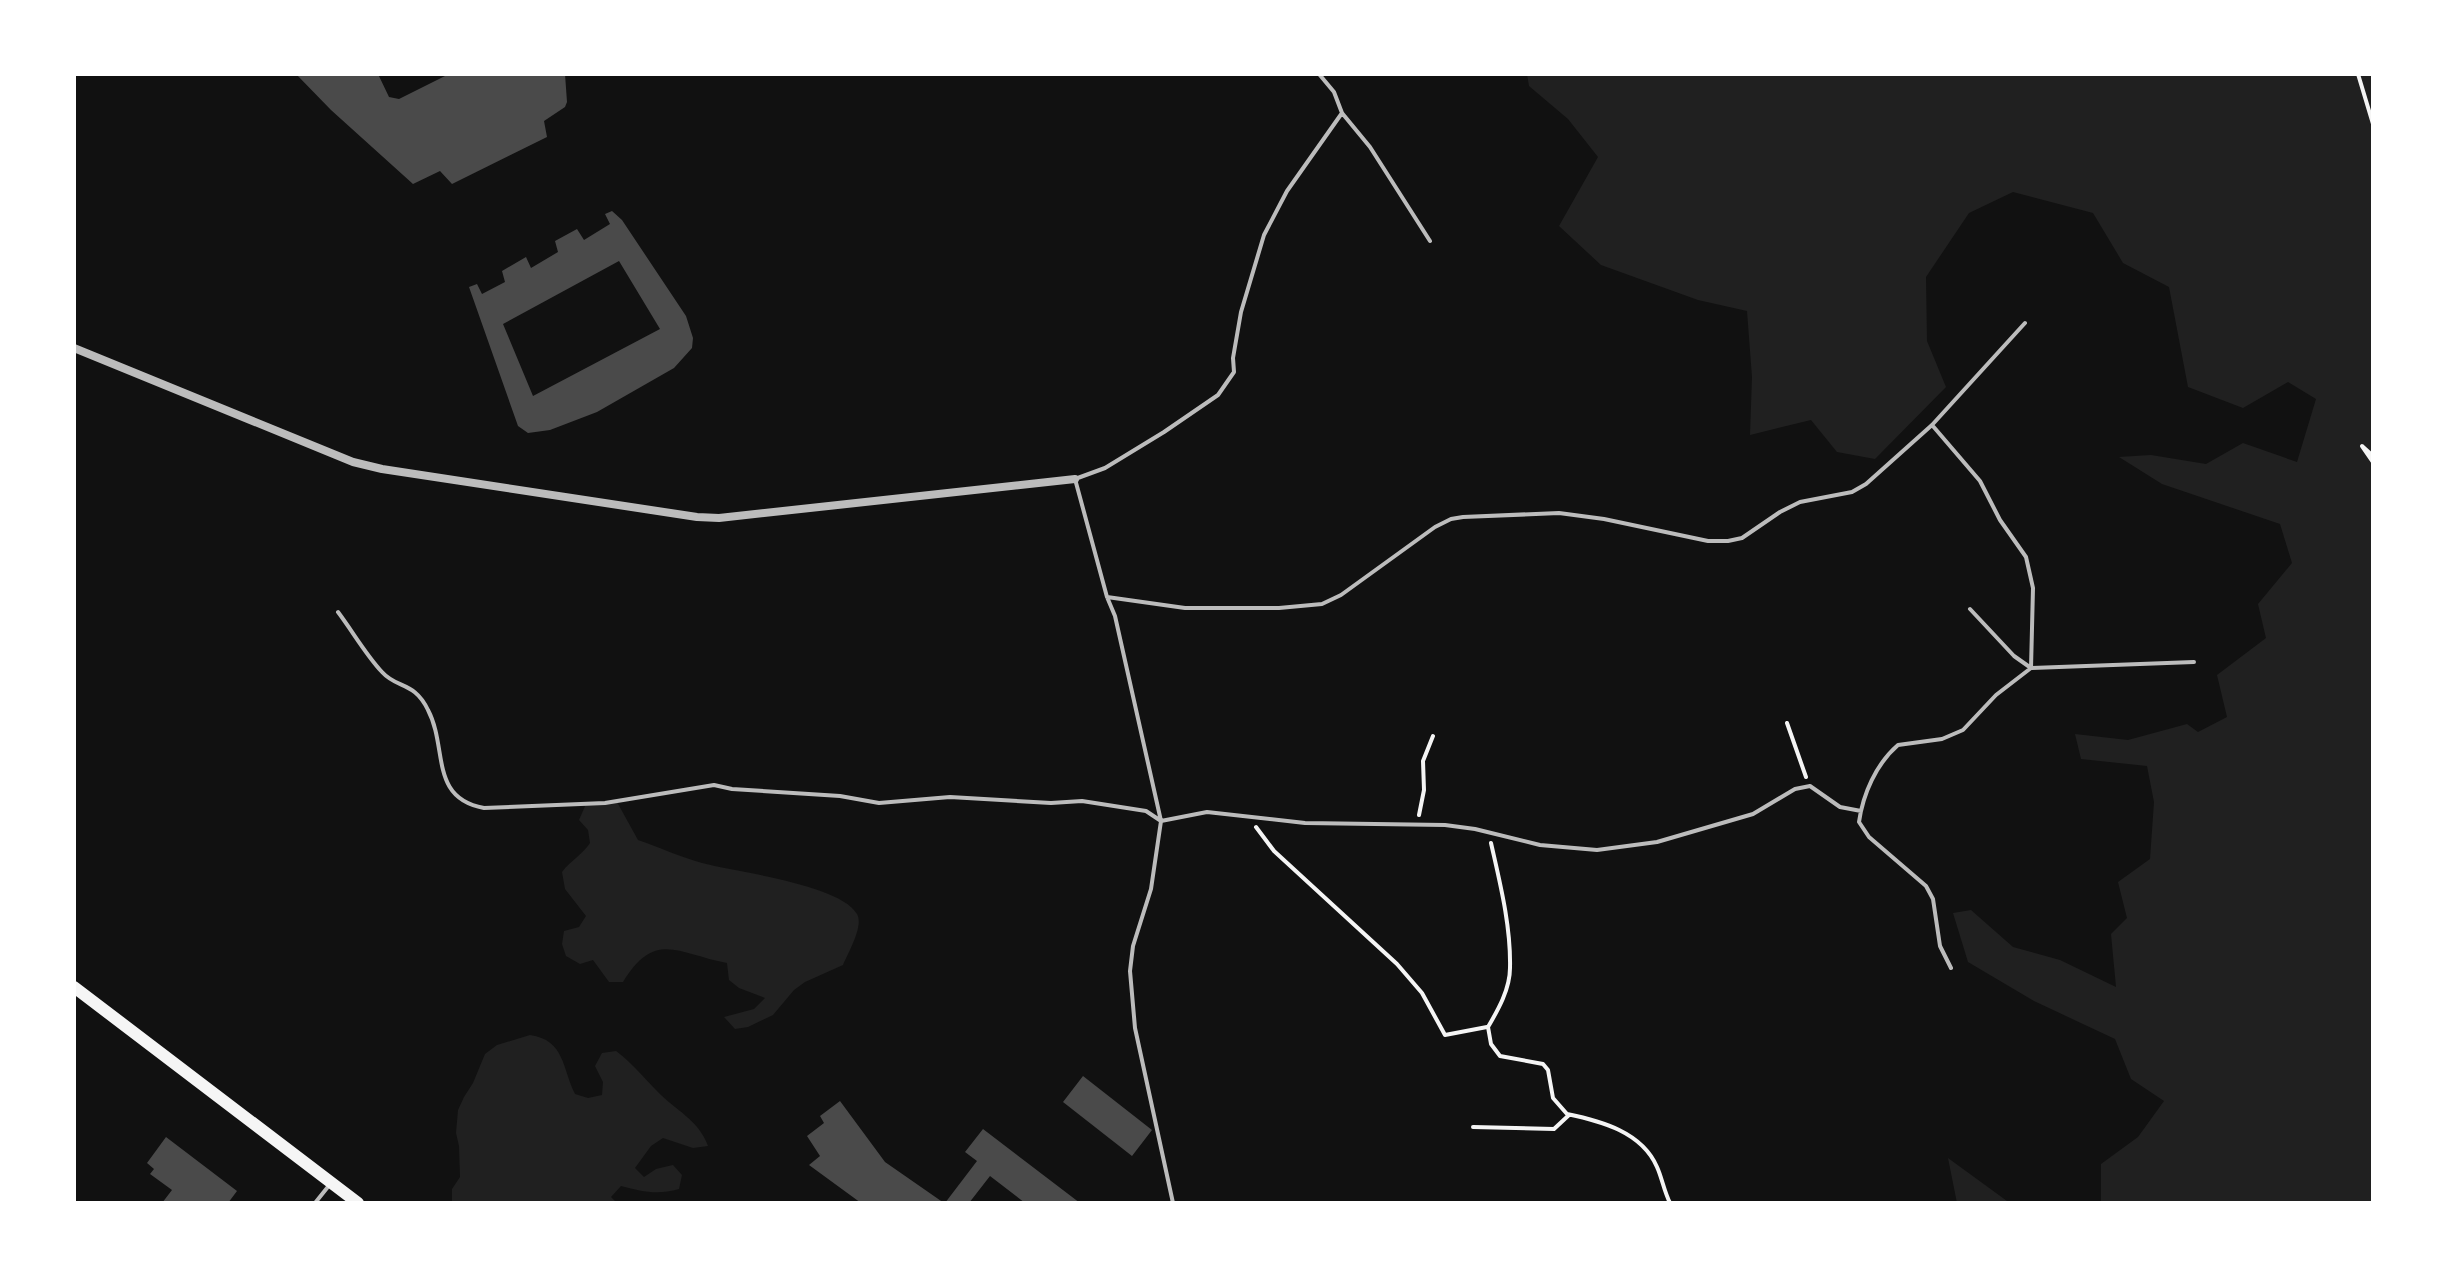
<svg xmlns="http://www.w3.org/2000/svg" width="2447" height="1277" font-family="Ubuntu,sans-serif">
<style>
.green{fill:#202020}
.building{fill:#4a4a4a;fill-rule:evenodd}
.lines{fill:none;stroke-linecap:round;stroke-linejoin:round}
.path{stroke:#f5f5f5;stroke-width:4}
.service{stroke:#bcbcbc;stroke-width:4}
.minor{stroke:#bcbcbc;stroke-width:8}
.secondary{stroke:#f5f5f5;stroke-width:12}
</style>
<rect width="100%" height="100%" fill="#111"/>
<!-- green -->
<path class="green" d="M1527 74H2373V1203H2101V1164L2138 1137 2164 1101 2131 1079 2115 1039 2034 1001 1968 962 1953 913 1971 910 2013 947 2060 960 2116 987 2111 934 2127 918 2118 882 2150 859 2154 802 2147 766 2081 759 2075 734 2128 740 2187 724 2198 732 2227 717 2217 675 2266 638 2258 604 2292 563 2280 524 2162 484 2119 457 2151 455 2206 464 2243 443 2297 462 2316 399 2288 382 2243 408 2188 387 2169 287 2123 263 2093 213 2013 192 1969 213 1926 277 1927 341 1946 387 1875 459 1837 452 1811 420 1750 435 1752 377 1747 311 1698 300 1601 265 1559 226 1598 157 1568 119 1529 86Z
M617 802 638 840C659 847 680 857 702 863 735 872 840 884 857 914 864 926 848 953 843 965L805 982 794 990 773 1015 748 1027 735 1029 724 1017 754 1009 765 998 739 988 729 980 727 963C679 954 655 929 623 982H609L593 960 580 964 566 956 562 944 564 931 579 927 586 916 565 889 562 872C570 861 582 855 590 843L588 830 579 820 586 804Z
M530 1035C565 1040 562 1068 575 1094L588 1098 602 1095 603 1082 595 1066 602 1053 616 1051C632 1063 643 1077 657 1091 675 1110 699 1120 708 1146L693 1148 663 1138 651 1146 635 1168 644 1177 656 1169 673 1165 682 1175 679 1189C658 1195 643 1192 621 1186L611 1197 617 1203H452V1189L460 1177 459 1146 456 1133 458 1110 464 1097 473 1083 485 1054 497 1045Z
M1948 1158 2007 1201 2023 1203H1957Z"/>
<!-- building -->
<path class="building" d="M296 74H378L389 97 399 99 449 74H565L567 102 565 107 544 121 547 137 452 184 440 171 413 184 331 110Z
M612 211 622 220 686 316 693 338 692 348 674 368 597 412 550 430 528 433 518 426 469 287 477 284 482 294 505 282 502 271 526 257 531 268 558 252 555 241 577 229 584 240 610 224 605 214ZM619 261 660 329 533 396 503 324Z
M1083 1076 1152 1130 1132 1156 1063 1102Z
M840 1101 885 1162 944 1203H861L809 1165 820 1156 807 1136 824 1123 820 1116Z
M983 1129 1080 1203H1025L990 1176 969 1203H945L977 1161 965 1152Z
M166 1137 237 1191 228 1203H162L172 1190 150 1174 154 1169 147 1163Z"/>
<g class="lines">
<!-- path -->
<path class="path" d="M2358 74 2373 124
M2373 456 2362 446 2373 462
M1787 723 1806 777
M1419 815 1424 790 1423 761 1433 736
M1256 827 1274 851 1397 964 1422 993 1445 1035 1487 1027
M1491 843C1500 883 1511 926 1510 968 1510 989 1498 1010 1488 1027L1491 1044 1500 1056 1543 1064 1548 1070 1553 1098 1567 1114C1601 1121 1642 1132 1657 1167 1662 1178 1664 1191 1670 1203
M1473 1127 1554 1129 1569 1115"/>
<!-- service -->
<path class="service" d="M1319 74 1334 92 1342 113 1370 147 1430 241
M1932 425 1980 481 2000 520 2026 557 2033 588 2031 668
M1107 597 1185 608H1279L1322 604 1341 595 1435 527 1451 519 1463 517 1559 513 1604 519 1708 541H1728L1742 538 1780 512 1800 502 1852 492 1866 484 1932 425 2025 323
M1970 609 2014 656 2031 668
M338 612C353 632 366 655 382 672 397 689 414 681 428 710 448 748 429 798 484 808L605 803 714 785 732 789 840 796 879 803 950 797 1051 803 1082 801 1146 811 1161 821 1207 812 1305 823 1445 825 1475 829 1540 845 1597 850 1657 842 1753 814 1795 789 1810 786 1840 807 1861 811
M1951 968 1940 946 1933 899 1926 886 1869 837 1859 822C1863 794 1876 764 1898 745L1942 739 1963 730 1996 695 2031 668 2194 662
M315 1203 331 1183
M1173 1203 1135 1028 1130 971 1133 946 1151 889 1161 821 1115 616 1107 597 1075 479 1105 468 1164 432 1218 395 1234 372 1233 358 1241 312 1264 235 1287 191 1342 113"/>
<!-- minor -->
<path class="minor" d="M74 348 353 462 382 469 697 517 719 518 1075 479"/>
<!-- secondary -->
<path class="secondary" d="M74 987 358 1203"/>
</g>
<!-- border -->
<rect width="2447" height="1277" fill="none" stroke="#ffffff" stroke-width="152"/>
</svg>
